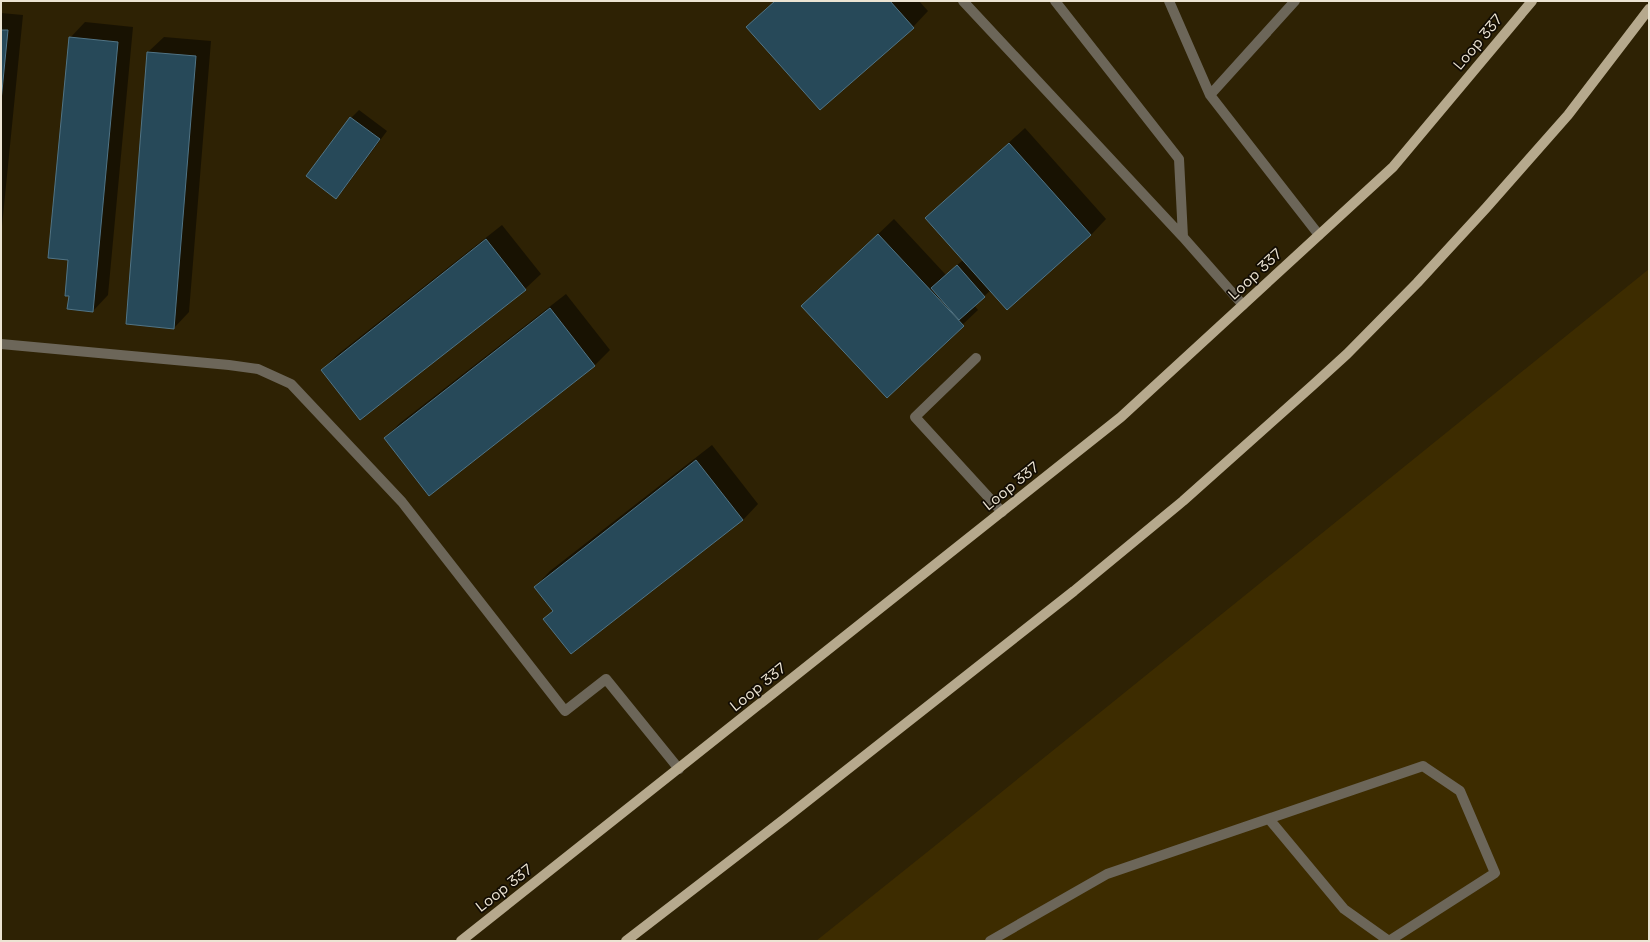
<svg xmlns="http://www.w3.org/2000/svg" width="1650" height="942" font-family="'Space Grotesk',sans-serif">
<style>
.green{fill:#3d2c00}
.shadow{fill:#0007}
.building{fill:#274959;stroke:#517485}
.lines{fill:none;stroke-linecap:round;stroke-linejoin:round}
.lane{stroke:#6c6659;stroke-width:10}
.primary{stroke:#b6a98d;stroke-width:10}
.labels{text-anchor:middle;stroke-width:3.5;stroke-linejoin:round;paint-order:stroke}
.street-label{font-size:15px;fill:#ece4d3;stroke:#120c03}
</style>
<rect width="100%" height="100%" fill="#2e2204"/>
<!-- green -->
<path class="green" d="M1649 269V941H816L931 849Z"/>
<!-- shadow -->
<path class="shadow" d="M775 1H919L928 11 913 27H747Z
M1 13 23 15 1 236Z
M85 22 133 27 108 295 93 311 70 295V38Z
M164 37 211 41 189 312 174 328 127 323 148 52Z
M359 110 387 131 344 189 336 197 307 176 351 118Z
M1025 128 1106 219 1091 235 991 290 974 305 978 310 887 396 818 291 894 219 946 275 963 260 926 218Z
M502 225 541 274 525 289 322 370 337 355Z
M566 294 610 350 595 365 429 494 385 438 400 423Z
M712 445 758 504 743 520 545 619 553 610 535 587 550 571Z"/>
<!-- building -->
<path class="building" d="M775 1H890L914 28 820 110 746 27Z
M1 30H8L1 101Z
M69 37 118 42 93 312 67 309 69 296H65L68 260 48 258Z
M147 52 196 56 174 329 126 324Z
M350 117 380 139 336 199 306 176Z
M1009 143 1091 235 1007 310 925 218Z
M878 234 964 326 887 398 801 306Z
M486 239 526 290 360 420 321 370Z
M957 265 985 297 959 320 931 288Z
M550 308 595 366 429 496 384 438Z
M696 460 743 520 571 654 543 619 553 611 534 587Z"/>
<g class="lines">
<!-- lane -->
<path class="lane" d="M963 1 1183 237 1243 305
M1055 1 1179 159 1183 237
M1169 1 1210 95 1319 235
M1210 95 1295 1
M1 344 229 365 258 369 291 384 402 502 565 711 606 679 679 769
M976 358 915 417 1002 512
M990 941 1107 874 1423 766 1460 791 1495 873 1389 941 1344 909 1269 819"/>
<!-- primary -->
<path class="primary" d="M461 941 1121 417 1393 167 1532 1
M626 941 787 817 1074 591 1183 501 1313 385 1347 354 1417 283 1486 208 1568 115 1649 9"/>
</g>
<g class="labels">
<!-- street labels -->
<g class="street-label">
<text transform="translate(1478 42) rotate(-50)" y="5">Loop 337</text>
<text transform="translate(1255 274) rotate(-43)" y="5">Loop 337</text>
<text transform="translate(1011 486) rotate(-39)" y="5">Loop 337</text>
<text transform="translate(758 687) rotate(-39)" y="5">Loop 337</text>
<text transform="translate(504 888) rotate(-38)" y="5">Loop 337</text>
</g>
</g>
<!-- border -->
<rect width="1650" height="942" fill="none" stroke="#ece4d3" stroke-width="4"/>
</svg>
